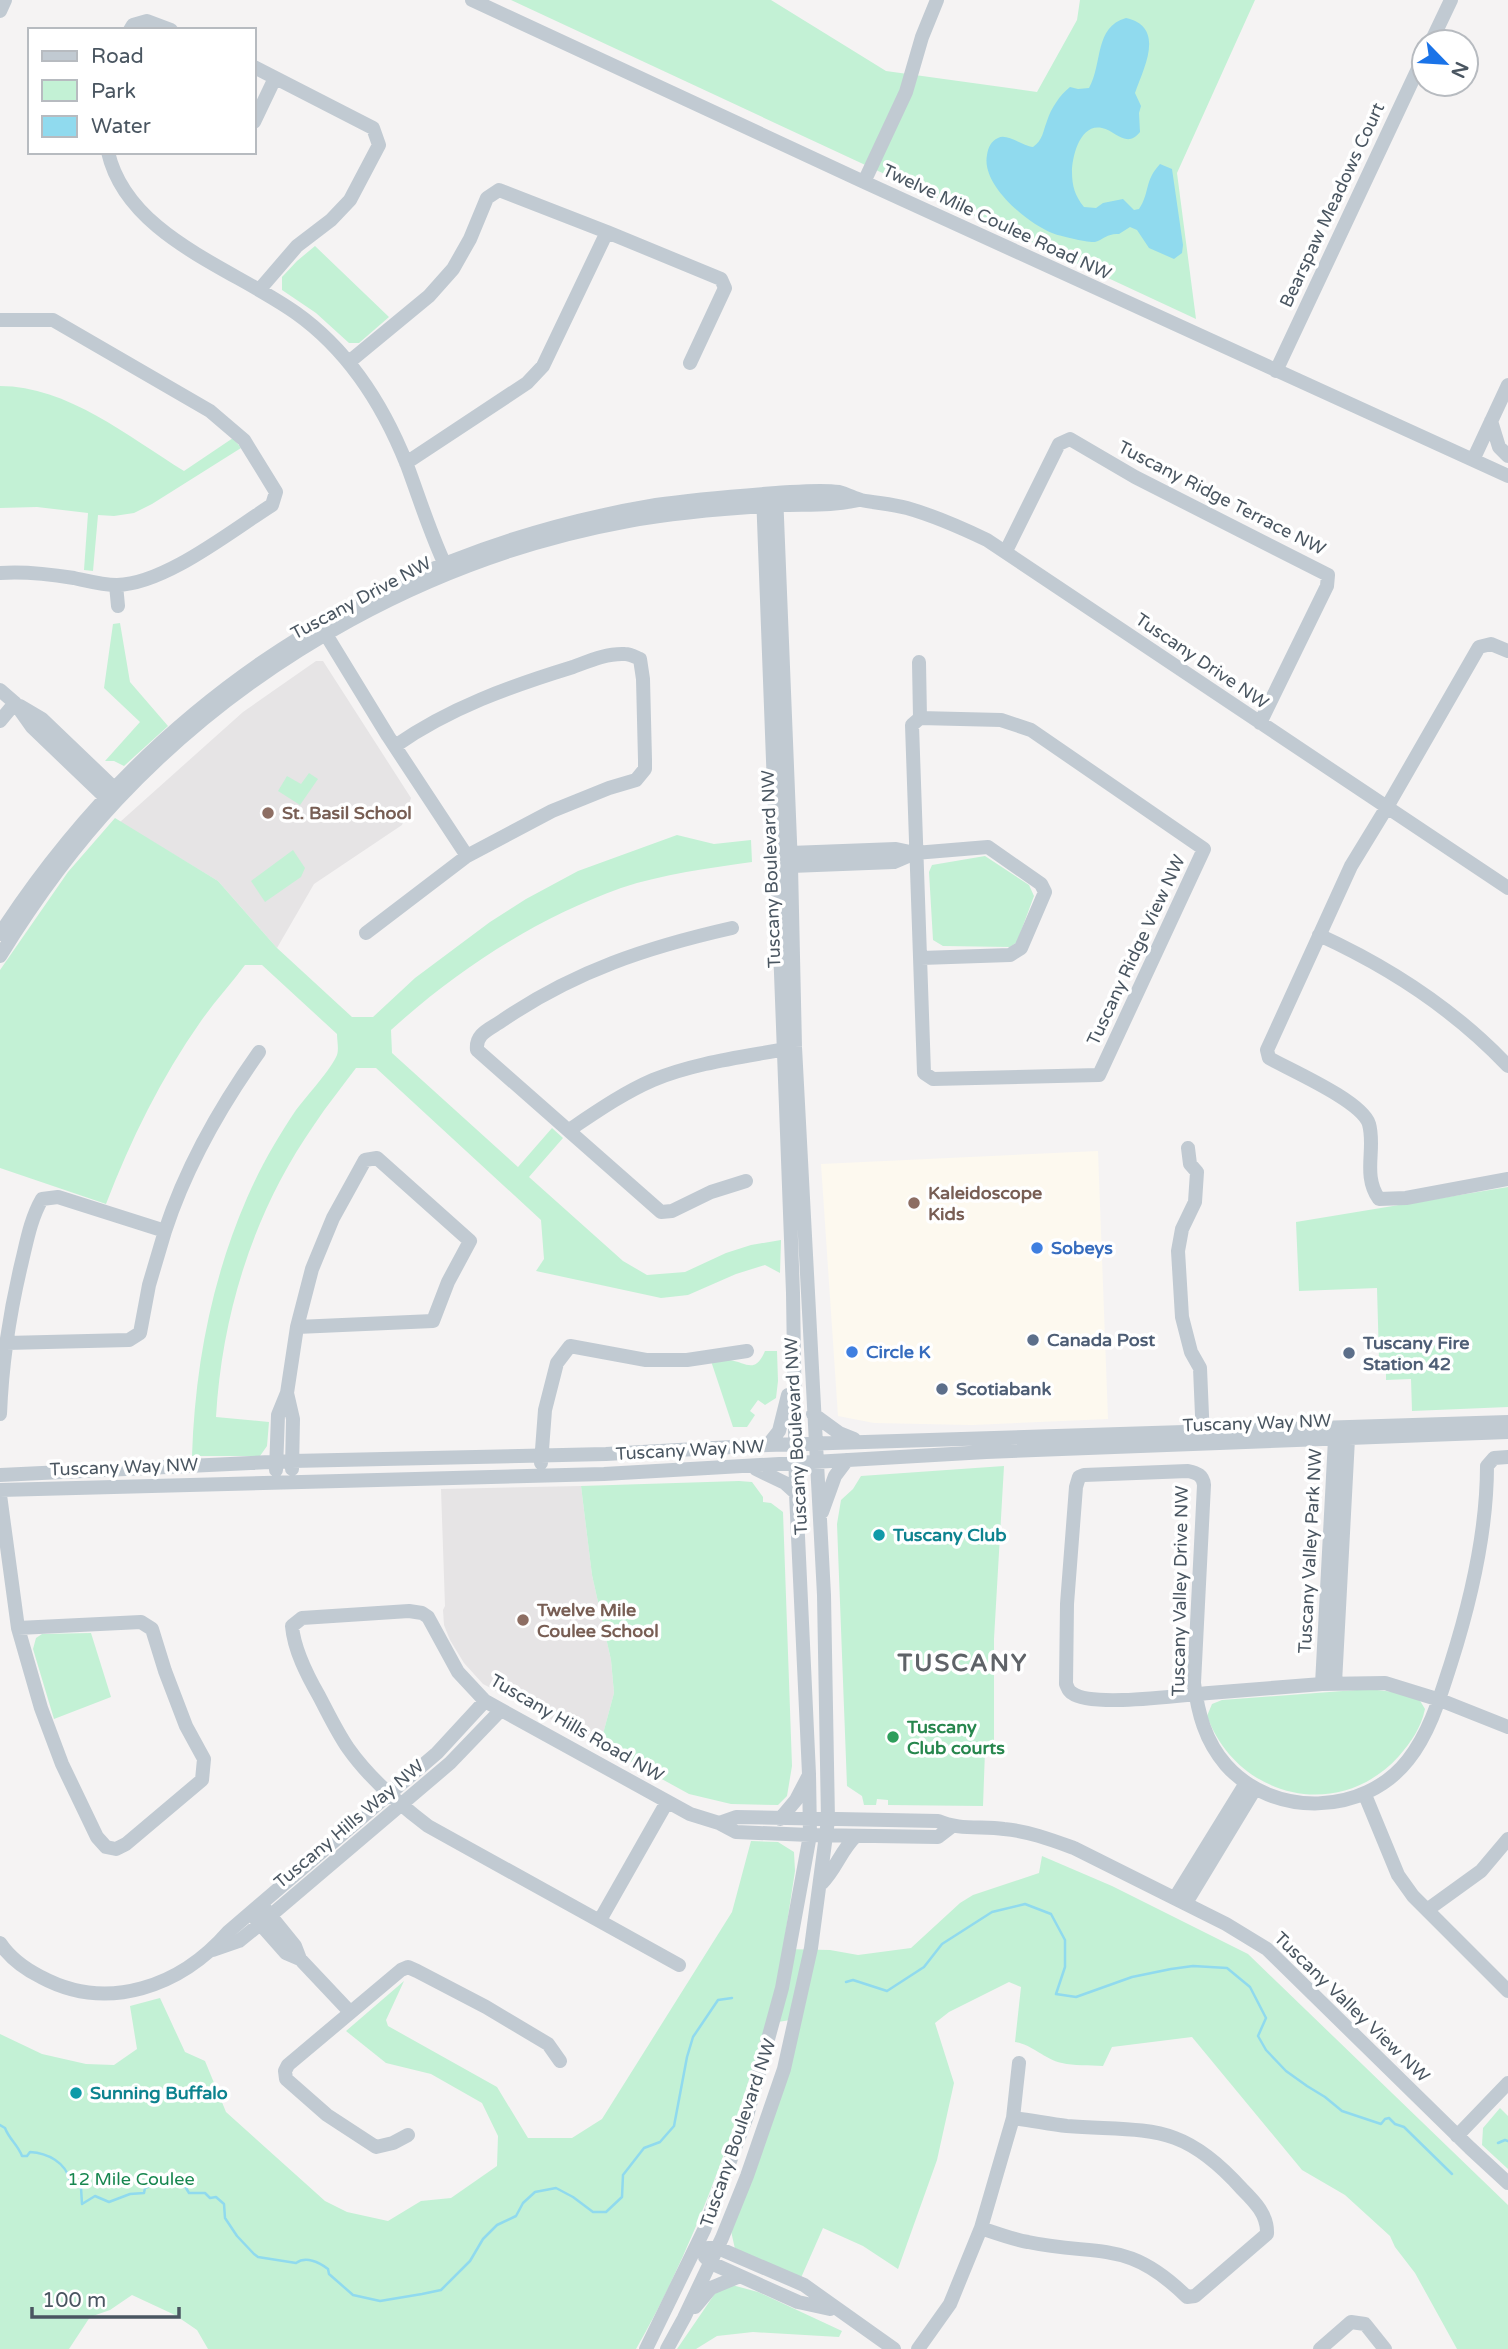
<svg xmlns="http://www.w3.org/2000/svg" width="1508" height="2349" font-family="'Varela Round',sans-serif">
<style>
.commercial{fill:#fdf9ef}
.education{fill:#e6e4e5}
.green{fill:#c3f1d5}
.water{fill:#90daee}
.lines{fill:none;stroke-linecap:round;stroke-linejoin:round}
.stream{stroke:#90daee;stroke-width:2.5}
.minor{stroke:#c1cad2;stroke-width:14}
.education-dot{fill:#8d6e63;stroke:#fff;stroke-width:2.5}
.shop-dot{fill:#3f7fe0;stroke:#fff;stroke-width:2.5}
.service-dot{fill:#5c6f8a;stroke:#fff;stroke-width:2.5}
.culture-dot{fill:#0f9aa8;stroke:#fff;stroke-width:2.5}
.leisure-dot{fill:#2e9e5b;stroke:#fff;stroke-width:2.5}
.labels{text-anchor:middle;stroke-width:7;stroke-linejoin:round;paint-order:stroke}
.street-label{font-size:18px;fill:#4a5661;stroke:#fff}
.education-label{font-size:18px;font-weight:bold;fill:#785e54;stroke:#fff;text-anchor:start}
.shop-label{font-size:18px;font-weight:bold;fill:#366cbe;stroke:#fff;text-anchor:start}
.service-label{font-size:18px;font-weight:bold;fill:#4e5e75;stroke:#fff;text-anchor:start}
.culture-label{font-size:18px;font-weight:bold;fill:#0d838f;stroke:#fff;text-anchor:start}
.leisure-label{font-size:18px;font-weight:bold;fill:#27864d;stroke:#fff;text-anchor:start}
.park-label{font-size:18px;fill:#17864f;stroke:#fff}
.district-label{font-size:24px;font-weight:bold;letter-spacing:2px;fill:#5f6368;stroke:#fff}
</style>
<rect width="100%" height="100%" fill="#f5f3f3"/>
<!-- commercial -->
<path class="commercial" d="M1098 1151 1108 1419 972 1425 874 1423 838 1416 821 1164Z"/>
<!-- education -->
<path class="education" d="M316 661H323L411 798 402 825 314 884 277 948 218 881 120 822 243 712Z
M581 1486 592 1575 611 1660 614 1693 600 1745 483 1684 464 1663 450 1640 444 1625 443 1610 445 1606 441 1489Z"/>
<!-- green -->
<path class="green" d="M511 0H771L886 71 1037 92 1077 20 1080 0H1255L1177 173 1196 319Z
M315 246 389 317 359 343H349L316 313 282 290V277L297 261Z
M0 386C67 386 129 437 184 471L233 438 241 448 152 504 134 513 114 516 98 515 93 571 84 570 88 513 37 507 0 508Z
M120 623 130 682 168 726 124 766 114 761H105L140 722 104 688 113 624Z
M309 773 318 779 300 805 278 791 287 776 301 784Z
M115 818 218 881 277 948 352 1017H373L415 978 490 922 526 899 578 871 677 835 714 844 751 840 752 862C709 868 663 874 621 888 535 919 458 969 391 1030L392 1053 518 1167 552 1128 563 1138 529 1177 623 1261 647 1275 685 1272 726 1253 751 1245 781 1240 780 1273 765 1265 736 1274 688 1295 661 1298 536 1271 544 1259 541 1220 376 1068H356C342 1087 327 1105 314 1125 254 1211 222 1313 216 1417L269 1422 267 1446 260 1456H192C195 1367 211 1281 247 1198 260 1168 277 1138 296 1110 306 1097 332 1068 337 1055 339 1049 337 1040 337 1034L262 965H245C231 984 215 1001 201 1021 161 1078 131 1139 106 1204L0 1168V970L68 872Z
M293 850 305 868 301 877 265 902 251 881Z
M985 856 1029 885 1034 896 1017 942 1010 947 943 946 933 940 929 872 932 865Z
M1508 1187V1407L1412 1411 1411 1379 1386 1380V1359H1379L1377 1288 1299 1291 1296 1222Z
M765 1351H777L778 1381 776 1398 765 1405 758 1400 750 1411 755 1415 747 1427H733L711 1361C717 1361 725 1359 730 1360 747 1363 755 1374 765 1351Z
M1004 1466 994 1639V1751H985L983 1806 888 1805V1800L877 1799 876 1805H864L862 1796 847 1786 837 1524 841 1500 853 1489 861 1476Z
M739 1481 752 1482 763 1497V1502L771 1503 783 1512 792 1766 787 1796 778 1805 731 1804 689 1794 600 1745 614 1693 611 1660 592 1575 581 1486Z
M91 1633 111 1697 54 1719 33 1649 36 1638 42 1634Z
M1369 1689 1394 1692 1419 1699 1425 1709C1421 1728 1411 1742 1399 1756 1339 1823 1237 1798 1207 1716L1212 1704 1222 1700Z
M751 1841 778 1842 794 1852 795 1871 783 1949 830 1950 858 1955 911 1948 960 1903 973 1895 1039 1873 1042 1856 1112 1886 1248 1954 1508 2205V2349H1457L1415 2273 1395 2247 1390 2236 1345 2195 1302 2170 1192 2037 1112 2047 1103 2066C1089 2065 1074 2066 1062 2063 1044 2059 1032 2044 1015 2042L1021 1987 1009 1982 949 2012 935 2023 954 2083 937 2160 898 2269 863 2246 823 2228 800 2280 735 2249 731 2231 802 2018 766 2024C733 2136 694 2248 636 2349H208L197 2330 175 2315 132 2295 110 2310 90 2317 69 2349H0V2034L42 2054 86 2064 114 2065 137 2049 130 2006 160 1998 185 2052 205 2061 226 2112 325 2201 347 2212 388 2221 421 2201 451 2198 497 2166 498 2136 482 2103 431 2074 386 2063 346 2031 404 1981 386 2020 388 2026 497 2087 528 2138H572L602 2119 732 1912Z
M1500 2108 1508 2116V2169L1482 2145 1483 2128Z
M732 2285 758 2292 842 2331 839 2337 753 2332 717 2336 696 2349H677L716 2292Z"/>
<!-- water -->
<path class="water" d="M1126 18C1166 27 1144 67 1135 93L1141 106 1139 113 1140 132C1127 149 1116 131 1102 128 1080 123 1072 157 1072 172 1072 186 1075 196 1084 207L1096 208 1103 203 1123 199 1134 210 1139 209C1150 193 1144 181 1160 164L1172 169 1183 245 1182 253 1174 259 1149 248 1137 230 1130 227 1119 234C1108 233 1104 239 1095 242 1089 243 1059 236 1052 233 1027 223 981 185 987 155 988 148 991 141 998 138 1007 133 1023 146 1033 147 1043 140 1043 131 1047 121 1051 108 1060 95 1070 87L1078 89 1089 88C1103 63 1094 27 1126 18Z"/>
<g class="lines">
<!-- stream -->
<path class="stream" d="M846 1982 853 1980 887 1991 924 1967 942 1944 992 1912 1025 1904 1051 1914 1065 1940V1967L1056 1994 1076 1997 1132 1977 1171 1969 1193 1966 1227 1968 1250 1987 1266 2018 1258 2036 1266 2050 1286 2071 1307 2086 1325 2097 1342 2111 1381 2124 1385 2119 1389 2118 1395 2124 1404 2127 1452 2174
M0 2125 5 2128C9 2139 18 2145 22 2156H27L30 2152C47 2153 66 2162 70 2181L81 2188 82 2204 95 2196 109 2202 130 2194 144 2193 145 2188 161 2182 164 2185 183 2183 189 2193H205L210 2198 216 2197 224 2204 225 2218 237 2236 254 2254 258 2257 296 2263C306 2256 319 2262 328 2269L329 2274 353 2295 380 2301 422 2294 441 2290 470 2261 483 2239 497 2225 516 2216 523 2203 535 2192 556 2188 573 2197 593 2212H606L622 2197 623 2175 644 2148 660 2142 674 2126 687 2057 693 2037 718 2000 732 1998
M1498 2143 1505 2140 1508 2141"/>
<!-- minor -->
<path class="minor" d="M472 0 864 182 1508 476
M0 11 5 0
M130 30 133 25 147 21 171 30
M1431 42 1451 0
M254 67 373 128 379 145 350 200 331 220 297 246 260 289
M254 122 275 78
M108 152C127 236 233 268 296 313 348 350 384 407 407 465 420 500 431 536 447 569
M864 182 906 92 922 37 937 0
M607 232 721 279 725 288 690 363
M0 320H53L210 411 244 440 276 492 272 505C231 531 165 584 117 585 103 585 88 581 74 578 49 574 25 571 0 573
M349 362 429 296 453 269 470 239 487 198 499 190 607 232 543 366 527 383 406 463
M1276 371 1424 56
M1491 421 1499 447 1508 456
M1473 460 1508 385
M1006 551 1059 444 1070 439 1135 477 1328 575 1327 586 1260 723
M116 585 118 606
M322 628 388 736 467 856 552 811 609 788 636 780 645 769V760L643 679 640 659C635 657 631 654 625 654 607 653 589 661 573 667 511 686 449 708 395 746
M1508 651 1491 644 1479 647 1387 807 1351 866 1267 1050 1269 1058C1290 1070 1362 1101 1369 1124 1376 1149 1362 1175 1379 1199L1406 1198 1508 1179
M919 662 920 718
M0 690 15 703 32 727 105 797 112 799
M20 706 42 719 114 788 116 796
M920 718 1001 720 1031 730 1204 849 1099 1075 933 1079 924 1073 912 725Z
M0 721 15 703
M784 856 790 853 896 849 915 853
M784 864 791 866 894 862 915 853 988 847 1041 884 1045 892 1021 948 1010 955 921 958
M732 928C648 947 575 971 503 1020 491 1029 475 1033 477 1050L661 1212 672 1211 711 1192 746 1181
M366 933 467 856
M0 934C152 700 381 551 656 505 696 499 736 496 776 493 796 492 820 489 839 492 847 494 854 498 861 500 876 503 892 504 907 508 935 516 960 527 987 540L1508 888
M1319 935C1389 967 1455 1010 1508 1066
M0 956C34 901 72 848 117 800 251 657 435 556 628 521 678 512 729 508 780 505 807 504 832 506 859 500
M569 1130C596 1112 623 1093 653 1080 697 1062 744 1057 791 1048
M1188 1148 1190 1164 1197 1172 1195 1202 1182 1229 1178 1251 1182 1317 1191 1352 1200 1368 1203 1439
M165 1231C186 1167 220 1107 259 1052
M287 1393 293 1419 292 1469
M0 1414C2 1362 10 1311 22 1261 27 1240 31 1218 42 1199L58 1197 165 1231 149 1285 140 1333 129 1340 6 1343
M813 1414 839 1433 854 1439
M768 1445 779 1431 788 1395
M1508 1457 1494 1458 1487 1466C1487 1533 1471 1600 1451 1663 1440 1697 1430 1732 1408 1760 1364 1816 1273 1818 1226 1765 1205 1741 1198 1713 1194 1683L1204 1485C1203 1475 1197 1473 1188 1471L1084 1475 1079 1477 1076 1487 1067 1604 1066 1684C1068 1688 1068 1691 1072 1693 1091 1708 1182 1695 1209 1693L1322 1684 1385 1683 1440 1700 1508 1727
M541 1463 545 1410 557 1363 570 1346 646 1360H687L747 1351
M756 1469 785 1483 796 1493
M276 1470 278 1415 287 1393 297 1327 312 1269 333 1218 365 1160 377 1158 470 1241 448 1282 433 1321 297 1327
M0 1475 292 1461 606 1454 768 1445 1508 1422
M0 1490 604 1474 986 1452 1508 1432
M0 1495 18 1628 41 1708 62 1764 97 1837 106 1847 116 1849 126 1844 202 1780 204 1759 186 1726 165 1671 152 1629 141 1622 18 1628
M822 1512 835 1476 847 1460
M1335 1683 1348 1439 1344 1432
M1322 1684 1335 1439 1340 1432
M1365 1795 1398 1875 1413 1896 1508 1991
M780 1819 796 1800 809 1775
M719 1823 736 1817 938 1821C958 1830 982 1826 1004 1829 1028 1831 1052 1840 1074 1848L1226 1924 1267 1949 1470 2148 1508 2183
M822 1883C836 1869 841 1850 856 1836
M1175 1898 1246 1783
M1186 1903 1255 1789
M265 1909 295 1946 300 1959
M1427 1910 1481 1871 1508 1839
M255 1918 286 1953 300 1959 350 2012
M600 1920 667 1802
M0 1943C10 1958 25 1969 41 1977 108 2013 181 1986 228 1932L437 1753 485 1701
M213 1950 239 1941 270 1916 450 1763 500 1711
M679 1965 428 1826C399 1804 369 1778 348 1748 337 1732 328 1713 319 1696 307 1675 294 1650 292 1626L302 1618 409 1611 422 1613 428 1617 458 1672 485 1701 690 1814 719 1823 736 1832 810 1835 938 1837 951 1827
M1013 2118C1031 2120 1049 2124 1067 2126 1150 2132 1181 2121 1242 2189 1255 2202 1268 2215 1267 2234L1195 2296 1187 2297C1127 2238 1099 2257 1028 2242 1012 2239 996 2233 981 2228L1013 2118 1019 2063
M408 2135 393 2143 376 2147 327 2115 286 2079 285 2071 288 2065 401 1970 408 1967 417 1971 486 2007 548 2044 560 2061
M1457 2136 1508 2083
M708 2248H718L804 2285 894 2349
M705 2257 711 2263 798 2302 830 2309
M695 2307 711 2288 740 2276
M646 2349 704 2230 747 2116 782 1988 810 1835 809 1774 796 1493 793 1293 763 494
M667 2349 684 2318 722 2238 747 2176 784 2069 811 1948 828 1820 824 1595 795 1047 791 866 776 493
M918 2349 950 2304 981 2228
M1320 2349 1351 2322 1365 2324 1385 2349"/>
</g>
<!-- markers -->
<g class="education-dot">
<circle cx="268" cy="813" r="7"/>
<circle cx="914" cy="1203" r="7"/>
<circle cx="523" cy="1620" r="7"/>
</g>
<g class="shop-dot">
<circle cx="1037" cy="1248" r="7"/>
<circle cx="852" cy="1352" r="7"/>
</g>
<g class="service-dot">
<circle cx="1033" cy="1340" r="7"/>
<circle cx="1349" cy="1353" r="7"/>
<circle cx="942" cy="1389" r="7"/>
</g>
<g class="culture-dot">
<circle cx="879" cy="1535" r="7"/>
<circle cx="76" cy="2093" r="7"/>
</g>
<circle class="leisure-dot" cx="893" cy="1737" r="7"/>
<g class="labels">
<!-- street labels -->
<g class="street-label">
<text transform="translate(1332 205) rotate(-65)" y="6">Bearspaw Meadows Court</text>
<text transform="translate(997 222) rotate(25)" y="6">Twelve Mile Coulee Road NW</text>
<text transform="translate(1222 498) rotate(27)" y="6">Tuscany Ridge Terrace NW</text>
<text transform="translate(361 598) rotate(-28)" y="6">Tuscany Drive NW</text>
<text transform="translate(1202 661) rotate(34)" y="6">Tuscany Drive NW</text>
<text transform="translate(771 869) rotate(-92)" y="6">Tuscany Boulevard NW</text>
<text transform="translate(1136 950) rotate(-65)" y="6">Tuscany Ridge View NW</text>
<text transform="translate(1257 1423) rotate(-2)" y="6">Tuscany Way NW</text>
<text transform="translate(796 1436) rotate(-93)" y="6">Tuscany Boulevard NW</text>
<text transform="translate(690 1450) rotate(-3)" y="6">Tuscany Way NW</text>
<text transform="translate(124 1467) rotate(-2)" y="6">Tuscany Way NW</text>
<text transform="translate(1310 1551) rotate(-87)" y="6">Tuscany Valley Park NW</text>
<text transform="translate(1180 1591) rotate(-89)" y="6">Tuscany Valley Drive NW</text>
<text transform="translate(577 1728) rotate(30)" y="6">Tuscany Hills Road NW</text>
<text transform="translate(349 1824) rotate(-40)" y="6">Tuscany Hills Way NW</text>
<text transform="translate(1352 2007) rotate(44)" y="6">Tuscany Valley View NW</text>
<text transform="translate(738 2133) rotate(-71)" y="6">Tuscany Boulevard NW</text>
</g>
<!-- education labels -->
<g class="education-label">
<text x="282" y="819">St. Basil School</text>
<text x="928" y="1199">Kaleidoscope<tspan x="928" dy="21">Kids</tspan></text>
<text x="537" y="1616">Twelve Mile<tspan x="537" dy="21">Coulee School</tspan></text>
</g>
<!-- shop labels -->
<g class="shop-label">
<text x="1051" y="1254">Sobeys</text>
<text x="866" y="1358">Circle K</text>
</g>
<!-- service labels -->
<g class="service-label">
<text x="1047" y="1346">Canada Post</text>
<text x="1363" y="1349">Tuscany Fire<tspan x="1363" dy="21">Station 42</tspan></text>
<text x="956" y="1395">Scotiabank</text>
</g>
<!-- culture labels -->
<g class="culture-label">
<text x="893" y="1541">Tuscany Club</text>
<text x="90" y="2099">Sunning Buffalo</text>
</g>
<!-- leisure labels -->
<g class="leisure-label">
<text x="907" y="1733">Tuscany<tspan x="907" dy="21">Club courts</tspan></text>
</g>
<!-- park labels -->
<g class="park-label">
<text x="131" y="2185">12 Mile Coulee</text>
</g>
<!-- district labels -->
<g class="district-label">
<text x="963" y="1671">TUSCANY</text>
</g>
</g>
<!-- legend -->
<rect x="28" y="28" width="228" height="126" fill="#ffffff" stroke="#b7bbc0" stroke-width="2"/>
<rect x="42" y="51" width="35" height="10" fill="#c1cad2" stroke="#b7bbc0" stroke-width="2"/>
<text x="91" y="63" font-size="21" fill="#4a5661">Road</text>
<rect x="42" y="80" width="35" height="21" fill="#c3f1d5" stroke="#b7bbc0" stroke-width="2"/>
<text x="91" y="98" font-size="21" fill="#4a5661">Park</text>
<rect x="42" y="116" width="35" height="21" fill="#90daee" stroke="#b7bbc0" stroke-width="2"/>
<text x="91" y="133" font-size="21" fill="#4a5661">Water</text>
<!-- north arrow -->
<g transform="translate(1445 63) rotate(115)"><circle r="33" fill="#ffffff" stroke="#b7bbc0" stroke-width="2"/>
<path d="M0-5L12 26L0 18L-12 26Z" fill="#1a73e8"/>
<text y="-10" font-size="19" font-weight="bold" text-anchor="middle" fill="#4a5661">N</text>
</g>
<!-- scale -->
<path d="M32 2307v10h147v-10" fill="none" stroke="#4a5661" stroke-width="3.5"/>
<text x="42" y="2307" font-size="21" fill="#4a5661" stroke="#ffffff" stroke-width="5" paint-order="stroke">100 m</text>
</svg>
